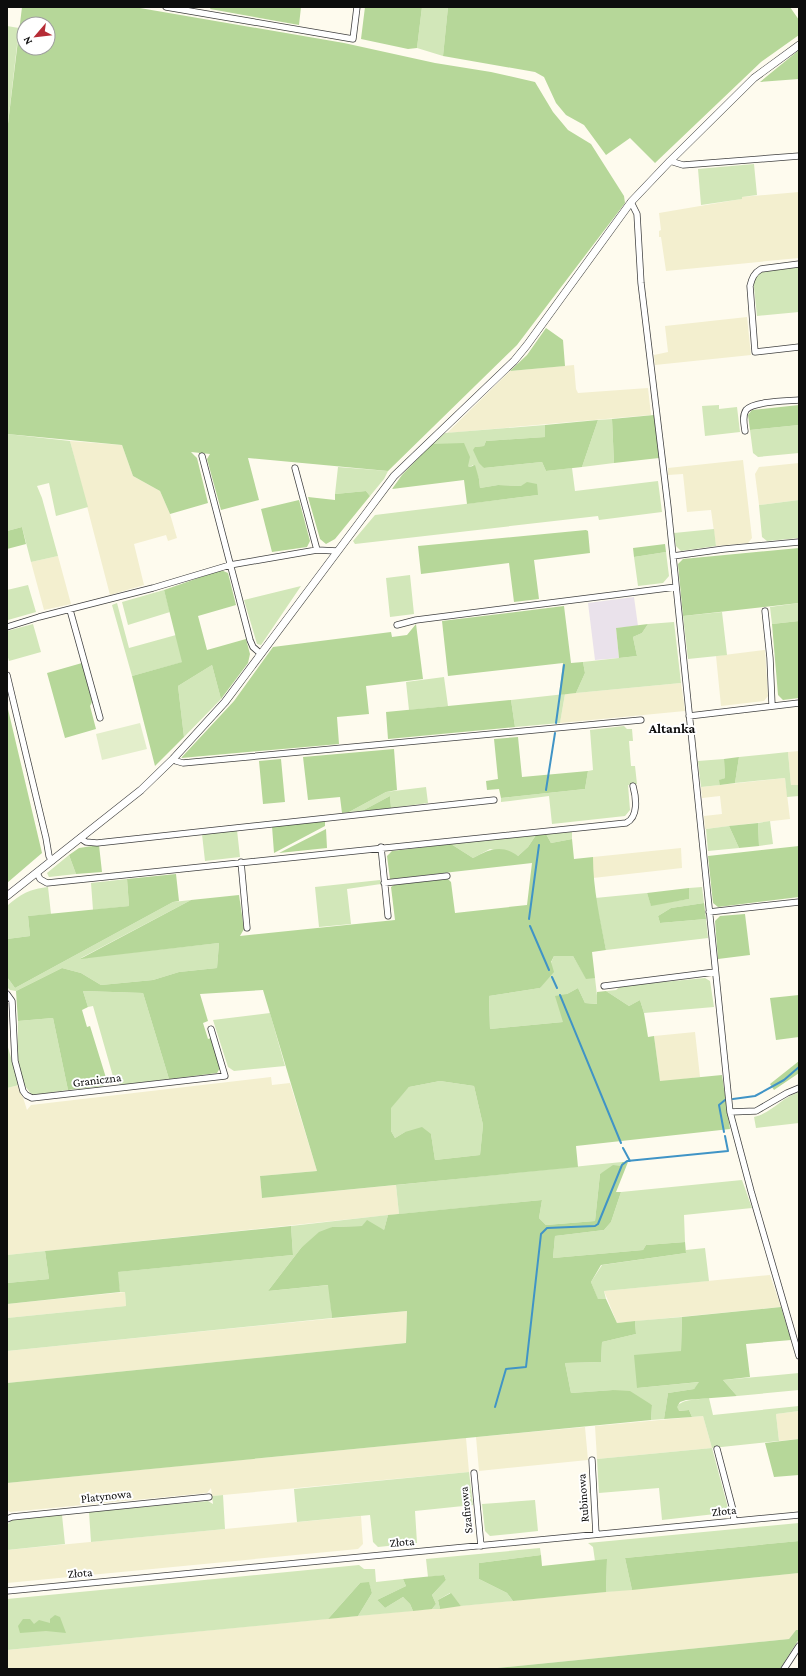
<svg xmlns="http://www.w3.org/2000/svg" width="806" height="1676" font-family="'Crimson Pro',serif">
<style>
.industrial{fill:#eae2eb}
.farmland{fill:#f3efcf}
.green{fill:#d2e7b9}
.forest{fill:#b6d799;fill-rule:evenodd}
.pitch{fill:#e3eecb}
.lines{fill:none;stroke-linecap:round;stroke-linejoin:round}
.stream{stroke:#4094c6;stroke-width:2}
.minor-casing{stroke:#404040;stroke-width:7}
.tertiary-casing{stroke:#404040;stroke-width:8}
.minor{stroke:#fff;stroke-width:5.5}
.tertiary{stroke:#fff;stroke-width:7}
.labels{text-anchor:middle;stroke-width:4;stroke-linejoin:round;paint-order:stroke}
.street-label{font-size:12px;fill:#0d0d0d;stroke:#fff}
.quarter-label{font-size:14px;font-weight:bold;fill:#0d0d0d;stroke:#fff}
</style>
<rect width="100%" height="100%" fill="#fefbee"/>
<!-- industrial -->
<path class="industrial" d="M634 597 638 626 616 628 619 658 595 660 588 603Z"/>
<!-- farmland -->
<path class="farmland" d="M799 192V258L666 271 661 237H659V231L661 230 659 213 741 199V197Z
M747 317 751 355 655 365 654 355 668 352 665 326Z
M574 365 576 389 578 393 648 388 651 415 447 433 510 371Z
M70 441 122 445 133 476 160 491 170 514 177 538 168 541 166 535 134 544 144 585 110 595Z
M743 460 752 538 748 543 716 546 711 510 687 512 683 474 668 475V468Z
M799 463V500L759 505 755 474 759 467Z
M58 556 71 604 44 610 31 562Z
M765 650 768 696 764 701 721 706 716 656Z
M681 683 685 711 560 723 565 694Z
M799 751V785H791L788 752Z
M785 778 790 819 705 829 704 816 722 814 720 796 702 798 701 787Z
M681 848 682 868 593 878V857Z
M695 1032 700 1077 660 1082 654 1036Z
M271 1077 272 1085 290 1083 317 1171 260 1176 262 1198 396 1185 399 1214 7 1255V1088L19 1085 27 1110 31 1105Z
M770 1275 781 1307 617 1323 604 1291Z
M125 1292 126 1306 7 1318V1304Z
M407 1311 406 1343 7 1383V1351Z
M799 1411V1439L779 1441 776 1414Z
M703 1416 712 1448 597 1459 595 1426Z
M585 1427 588 1460 479 1471 476 1437Z
M466 1438 469 1472 212 1496 211 1488 207 1493 10 1512 7 1510V1483Z
M361 1516 363 1544 358 1549 7 1583V1550Z
M799 1573V1630H796L789 1639 487 1669H7V1650Z"/>
<!-- green -->
<path class="green" d="M422 7H448L443 56 417 48Z
M7 26 19 28 7 132Z
M754 164 757 195 742 197V199L701 205 698 169Z
M799 267V312L757 316 753 278 760 271Z
M719 405V409L737 407 740 432 705 436 702 406Z
M612 419 614 463 582 467 598 420Z
M545 425V437L486 441 484 446 475 447 484 468 542 462 546 471 572 468 575 491 658 481 662 512 599 520 598 516 355 544 353 541 375 515 538 495 521 486 498 485 480 488 479 479 473 465 470 467 432 444 445 433Z
M799 425V453L758 457 753 453 750 430Z
M7 434 70 441 88 507 56 516 49 483 37 486 42 498 58 556 31 562 22 527 7 531Z
M338 467 388 471 384 479 370 496 366 491 335 494Z
M799 500V538L767 541 762 537 759 505Z
M714 529 716 546 681 551 676 546 674 533Z
M666 552 669 576 663 583 638 586 634 557Z
M410 575 414 614 390 617 386 578Z
M28 585 36 612 8 620 7 590Z
M301 586 261 645 257 644 244 600Z
M164 590 170 612 128 625 122 602Z
M117 603 129 648 176 635 183 662 132 676 112 605Z
M799 603V621L772 624 770 607Z
M722 612 727 655 688 659 683 616Z
M674 622 681 683 576 693 585 673 583 662 637 656 633 637 642 633 648 624Z
M33 624 41 652 9 661 7 654V631Z
M212 665 221 699 184 737 178 686Z
M444 677 448 706 409 710 406 682Z
M565 694 560 723 515 727 511 700Z
M624 726 627 729H632L633 741H629L631 766H635L637 784 628 785 630 810 625 816 552 824 549 796 501 802V798L585 789 588 771 593 770 590 730Z
M788 752 791 785H799V796L787 797 785 778 735 783 739 757Z
M724 759 725 778 720 780V785L701 787 698 761Z
M426 787 428 803 391 808 390 796 362 811 349 812 386 792Z
M770 821 773 844 759 846 758 823Z
M729 826 739 848 708 851 706 829Z
M237 830 240 857 205 861 202 834Z
M572 832V839L551 843 546 834Z
M536 835 528 847 518 856 490 849 473 858 451 844Z
M69 855 76 874 49 877 47 873Z
M127 879 129 906 93 910 91 883Z
M380 880 381 884 347 889 351 924 319 927 315 887Z
M48 887 51 914 28 916 30 936 7 939V906C21 894 29 889 48 887Z
M702 887 704 903 671 908 658 916 660 923 706 919 708 938 606 950 595 898 647 893 651 905 689 899V888Z
M191 900 81 958 219 943 217 968 179 972 153 980 101 985 81 973 62 968 16 991 10 990 7 987V977L15 988 173 902Z
M554 956H573L586 978H595L598 1004 585 1003 578 988 567 994 563 1022 490 1029 489 996 540 988Z
M705 978 710 981 714 1007 644 1013 640 1000 629 1006 606 991 616 990 621 986Z
M83 991 143 993 169 1079 121 1085 114 1080 93 1006 88 1007Z
M270 1013 285 1066 234 1071 228 1067 213 1020Z
M53 1018 68 1090 33 1095C14 1080 18 1044 18 1021Z
M7 1044 19 1085 7 1088Z
M440 1081 474 1086 483 1125 480 1155 435 1160 431 1134 405 1132 395 1138 391 1131V1107L409 1087Z
M799 1092V1123L756 1128 754 1117C772 1113 782 1097 799 1092Z
M622 1162 620 1166 600 1174 595 1221 546 1225 539 1218 542 1200 399 1214 396 1185Z
M742 1180 752 1208 684 1215 685 1242 646 1245 643 1250 553 1258 555 1236 604 1230 611 1222 621 1192Z
M388 1215 384 1230 362 1226 332 1227 301 1248 268 1291 329 1285 332 1318 7 1351V1318L126 1306 125 1292H120L117 1272 293 1255 291 1226Z
M705 1248 709 1281 604 1291 606 1299 598 1300 591 1282 602 1265 686 1253V1250Z
M45 1251 49 1279 7 1283V1255Z
M682 1317 681 1351 637 1388 700 1382 694 1389 668 1393 664 1419 651 1420 652 1405 613 1390 571 1393 565 1363 601 1362 602 1342 636 1334 635 1321Z
M799 1373V1390L737 1396 723 1380Z
M709 1398 713 1415 799 1406V1411L776 1414 779 1441 712 1448 728 1508 724 1513 662 1520 659 1488 599 1493 597 1459 712 1448 703 1416 692 1417 689 1410 678 1411 676 1407C684 1398 698 1400 709 1398Z
M469 1472 473 1505 415 1511 417 1543 378 1547 373 1542 370 1515 297 1522 294 1489Z
M223 1495 225 1529 91 1542 89 1512 208 1501 213 1504 212 1496Z
M535 1500 538 1531 490 1536 485 1531 482 1504Z
M62 1515 65 1544 7 1550V1519L8 1524 12 1519Z
M799 1523V1541L625 1558 632 1590 606 1592 607 1560 595 1561 593 1547 588 1543Z
M540 1548 541 1555 479 1563V1579L507 1593 513 1601 461 1606 450 1593 438 1600 440 1609H432L436 1604 432 1595 446 1580 444 1575 428 1577 426 1559Z
M359 1565 364 1569H375L376 1582 403 1579 406 1586 377 1600 385 1608 403 1597 410 1604 413 1611 358 1616 372 1593 369 1583H360L328 1619 7 1650V1599Z"/>
<!-- forest -->
<path class="forest" d="M22 7H134L344 43 435 63 491 72 535 82 553 112 568 130 591 144 624 196 625 203 517 345 388 471 248 458 259 500 221 510 207 459 210 454 191 452 197 458 208 503 170 514 160 491 133 476 122 445 7 434V132ZM24 24H48V48H24Z
M211 7H301L299 25 210 9Z
M365 7H422L417 48 408 49 361 39Z
M448 7H790L799 20V35L761 62 655 163 630 138 606 155 584 125 566 115 556 103 544 77 535 72 443 56Z
M799 50V79L760 82Z
M546 328 563 340 565 366 510 371 527 355Z
M799 405V425L750 430 748 415 752 410Z
M654 415 659 458 614 463 612 419Z
M598 420 582 467 546 471 542 462 484 468 479 463 473 450 475 447 484 446 486 441 545 437V425Z
M464 443 470 457 468 466 470 467 475 465 479 479 480 488 498 485 521 486 527 482 537 484 538 495 467 504 464 480 392 489 402 475 432 444Z
M366 491 370 496 335 539 326 544 320 539 308 497 335 500V494Z
M299 500 310 541 307 547 272 552 261 509Z
M22 527 26 544 7 549V531Z
M586 530 588 531 590 553 534 560 539 599 514 602 509 563 421 574 418 546Z
M665 544 666 552 634 557 633 548Z
M799 548V603L683 616 678 564 683 559Z
M221 570 228 573 236 605 198 616 207 650 246 639 250 654 248 663 221 699 212 665 178 686 184 737 155 766 132 676 182 662 164 590Z
M564 606 571 663 583 662 585 673 576 693 559 695 563 663 448 676 442 621Z
M799 621V698L783 700 778 695 772 624Z
M416 624 423 679 366 686 369 714 337 717 339 744 181 758 234 701 273 647 391 632 392 637 407 635Z
M648 624 642 633 633 637 637 656 619 658 616 628Z
M82 663 92 702 90 706 96 729 65 738 47 673Z
M511 700 515 727 388 739 386 712Z
M7 705 42 853 7 883Z
M518 737 522 777 588 771 585 789 501 798 499 789 487 790 486 781 498 779 494 739Z
M394 749 397 790 386 792 349 812 342 813 340 797 308 800 303 757Z
M739 757 735 783 720 785 719 780 725 778 724 759Z
M281 759 285 802 263 804 259 761Z
M390 796 391 808 362 811Z
M325 820V826L274 853 272 826Z
M758 823 759 846 739 848 729 826Z
M326 829 327 848 279 853Z
M546 834 551 843 572 839 574 859 593 857C593 889 600 919 606 950L592 952 595 978 586 979 573 956H554L551 962 554 972 540 988 489 996 490 1029 563 1022 555 996 567 994 578 988 585 1003 597 1004V992L606 991 629 1006 640 1000 644 1013 648 1037 654 1036 660 1081 722 1075 730 1129 576 1146 578 1167 262 1198 260 1176 317 1171 263 990 200 994 208 1021 203 1023 208 1039 211 1038 220 1068 217 1073 169 1079 143 993 83 991 88 1007 82 1010 87 1027 90 1026 107 1081 103 1086 68 1090 53 1018 18 1021 16 991 62 968 81 973 101 985 153 980 179 972 217 968 219 943 80 959 191 900 239 895 244 929 240 936 395 920 391 887 394 885 448 879 451 882 455 913 527 905 532 863 390 879 387 856 392 851 451 844 473 858C489 849 502 844 518 856L528 847 536 835ZM440 1081 474 1086 483 1125 480 1155 435 1160 431 1134 422 1127 405 1132 395 1138 391 1131V1108L409 1087Z
M99 845 102 872 76 874 69 855 79 848Z
M799 846V897L718 907 713 903 708 856Z
M176 874 179 901 173 902 15 988 7 977V939L30 936 28 916 129 906 127 879Z
M689 888V899L651 906 647 893Z
M704 903 706 919 660 923 658 916 671 908Z
M745 914 750 955 718 959 715 921 720 916Z
M799 995V1037L776 1040 770 998Z
M799 1061V1073L774 1090 770 1084Z
M622 1162H628L616 1192H621L611 1222 604 1230 555 1236 553 1258 643 1250 646 1245 685 1242 686 1253 601 1265 591 1282 598 1299H606L617 1323 635 1321 636 1334 602 1342 601 1362 565 1363 571 1393 613 1390 630 1391 652 1405 651 1420 7 1483V1383L406 1343 407 1311 332 1318 328 1285 268 1291 301 1248 319 1232 332 1227 362 1226 367 1220 384 1230 388 1215 542 1200 539 1218 546 1225 595 1221 600 1174 613 1165 620 1166Z
M291 1226 293 1255 118 1272 120 1292 7 1304V1283L49 1279 45 1251Z
M781 1307 791 1340 746 1344 750 1377 723 1380 737 1396 686 1400 680 1402 677 1407 679 1411 689 1410 692 1417 664 1419 668 1393 694 1389 699 1382 637 1388 634 1355 681 1351 682 1317Z
M799 1439V1475L774 1477 765 1443Z
M799 1541V1573L632 1590 625 1558Z
M541 1555 542 1566 607 1559 606 1592 513 1601 507 1593 479 1579V1563Z
M444 1575 446 1580 432 1595 436 1604 432 1609 413 1611 410 1604 403 1597 385 1608 377 1600 406 1586 403 1579Z
M369 1582 372 1593 358 1616 328 1619 360 1583Z
M451 1593 461 1606 440 1609 438 1600Z
M55 1615 60 1617 66 1633 46 1631 20 1633 18 1626 23 1619H30L34 1624 39 1620 50 1623V1619Z
M796 1630H799V1639L780 1669H487L789 1639Z"/>
<!-- pitch -->
<path class="pitch" d="M140 723 147 749 102 760 96 734Z"/>
<g class="lines">
<!-- stream -->
<path class="stream" d="M556 723 564 665
M546 790 555 733
M529 919 539 845
M530 926 549 970
M552 977 557 988
M560 995 621 1143
M733 1099 755 1096 784 1080 799 1067
M724 1132 719 1105 725 1100
M623 1148 630 1161
M495 1407 506 1369 526 1367 541 1234 547 1228 595 1226 598 1224 622 1165 627 1161 728 1151 725 1136"/>
<!-- minor casing -->
<g class="minor-casing">
<path id="minor" d="M166 7 353 39 357 7
M670 161 683 165 799 156
M631 202 637 214 641 283 668 507 730 1112 751 1191 799 1356
M799 264 761 269C754 273 752 278 750 286L755 352 799 347
M745 431C744 424 742 416 746 410 753 401 788 401 799 400
M202 456 250 640 253 647 261 654
M295 468 317 550
M673 556 724 549 799 542
M70 610 100 718
M765 611 770 658 772 705
M397 625 416 620 676 587
M7 627 39 617 153 588 230 565 317 550 337 551
M7 675 46 838 49 856 52 861
M689 716 799 703
M173 759 176 761 183 763 641 720
M80 838 86 842 97 843 494 800
M381 847 388 916
M241 862 247 928
M37 873 40 879 47 883 626 823C639 817 636 797 633 786
M384 883 447 876
M709 912 799 902
M604 986 715 972
M7 994 12 1001 15 1061 23 1091 26 1095 32 1098 225 1076 211 1029
M730 1112 756 1111 787 1093 799 1088
M717 1449 733 1510 734 1521
M592 1460 596 1534
M474 1473 481 1546
M7 1519 12 1517 209 1497
M7 1591 799 1515
M784 1669 799 1646"/>
</g>
<!-- tertiary casing -->
<g class="tertiary-casing">
<path id="tertiary" d="M7 896 141 790 173 759 225 702 394 476 514 361 527 345 631 202 670 161 754 78 799 45"/>
</g>
<!-- minor -->
<use href="#minor" class="minor"/>
<!-- tertiary -->
<use href="#tertiary" class="tertiary"/>
</g>
<g class="labels">
<!-- street labels -->
<g class="street-label">
<text transform="translate(97 1080) rotate(-7)" y="4">Graniczna</text>
<text transform="translate(106 1496) rotate(-6)" y="4">Platynowa</text>
<text transform="translate(583 1498) rotate(-94)" y="4">Rubinowa</text>
<text transform="translate(466 1510) rotate(-96)" y="4">Szafirowa</text>
<text transform="translate(724 1511) rotate(-6)" y="4">Złota</text>
<text transform="translate(402 1542) rotate(-5)" y="4">Złota</text>
<text transform="translate(80 1573) rotate(-5)" y="4">Złota</text>
</g>
<!-- quarter labels -->
<g class="quarter-label">
<text x="672" y="733">Altanka</text>
</g>
</g>
<!-- border -->
<rect width="806" height="1676" fill="none" stroke="#0d0d0d" stroke-width="16"/>
<!-- north arrow -->
<g transform="translate(36 36) rotate(242)"><circle r="19" fill="#ffffff" stroke="#9e9e9e"/>
<path d="M0-3L7 15L0 10L-7 15Z" fill="#b62c36"/>
<text y="-6" font-size="11" font-weight="bold" text-anchor="middle" fill="#0d0d0d">N</text>
</g>
</svg>
